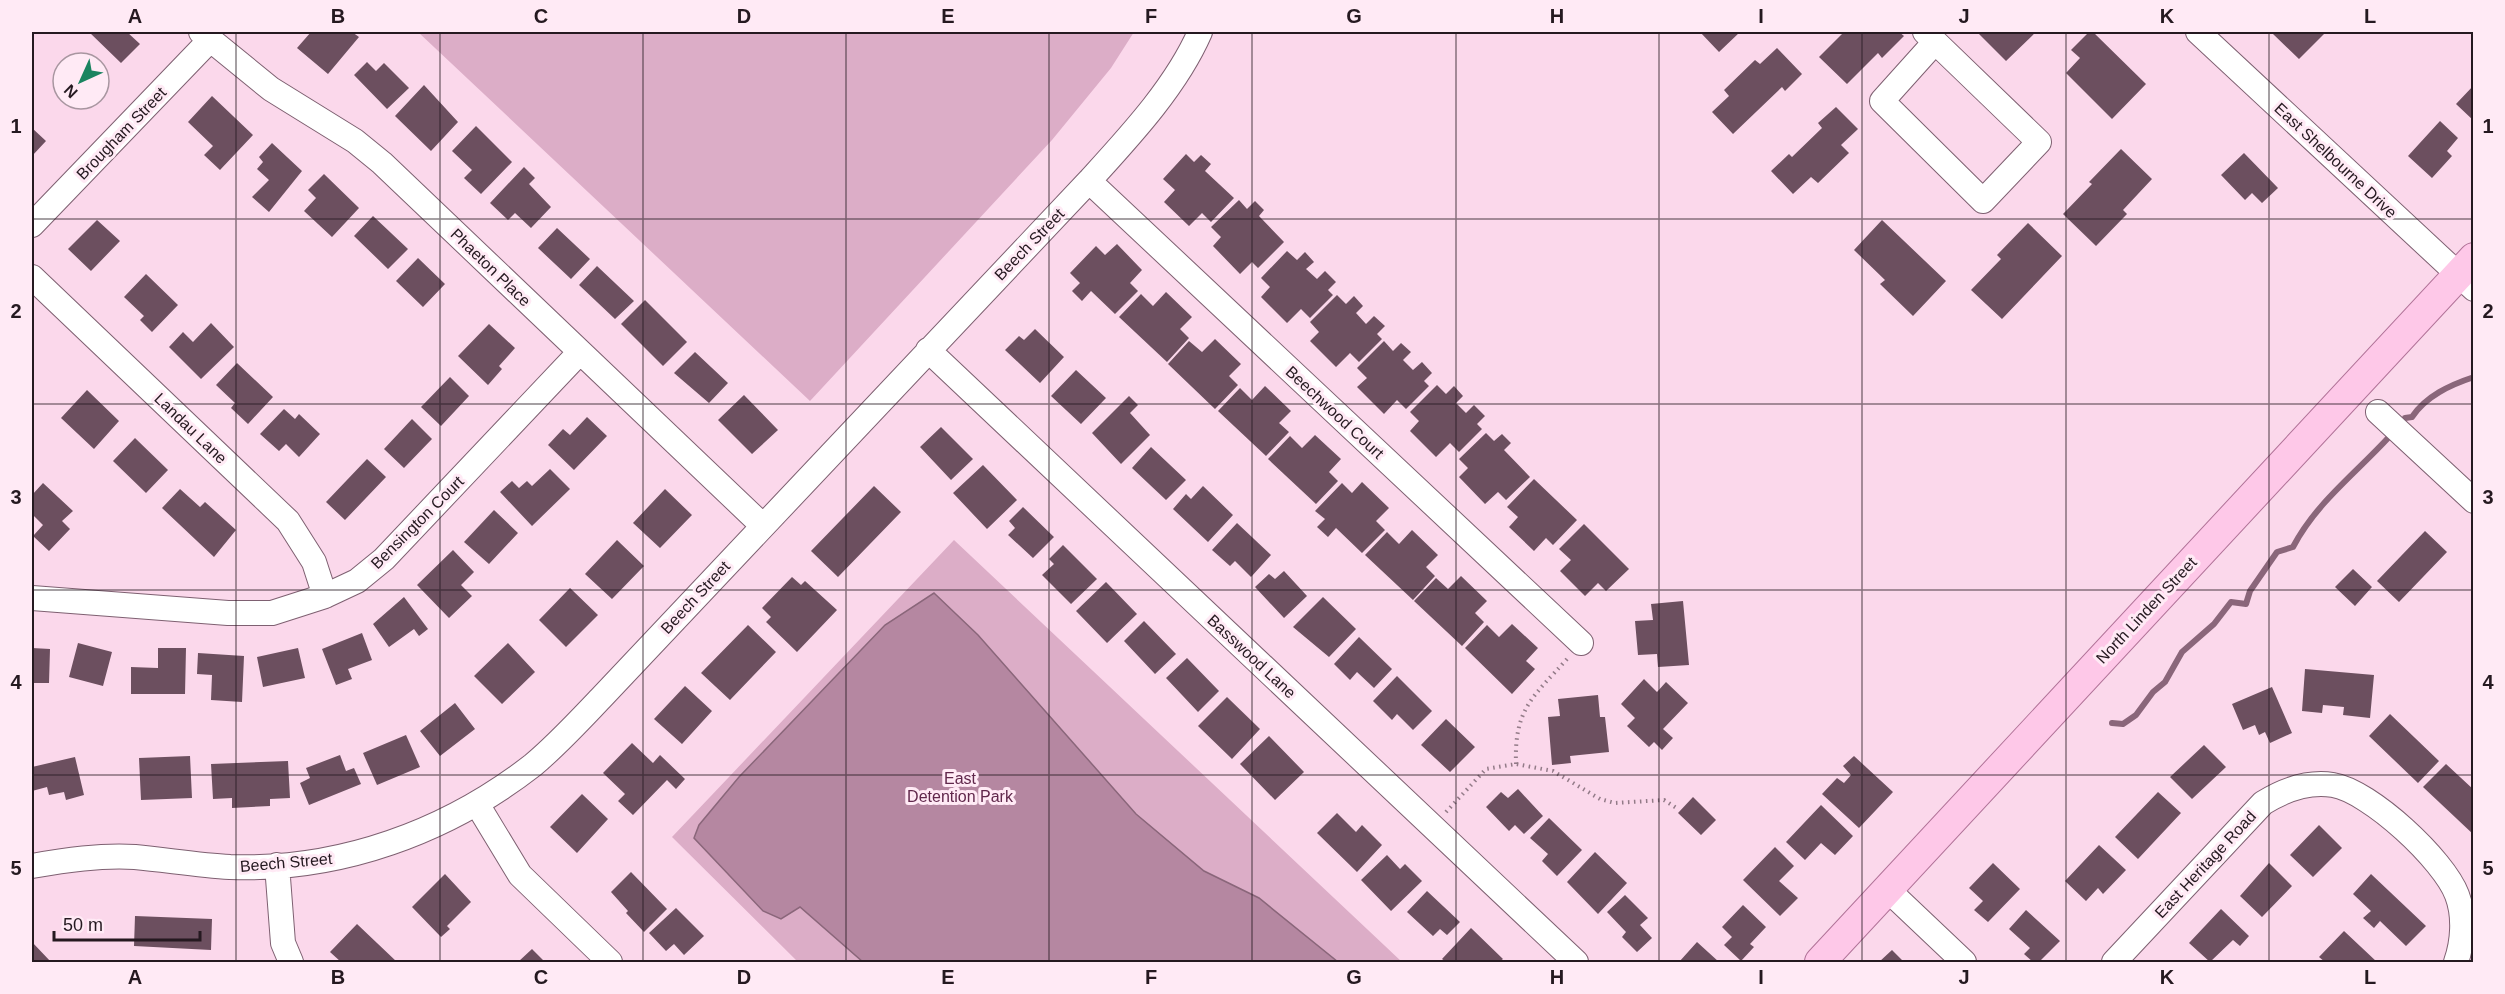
<svg xmlns="http://www.w3.org/2000/svg" width="2505" height="994" font-family="Helvetica,sans-serif">
<style>
.green{fill:#dcadc7}
.water{fill:#b587a1;stroke:#8a667a;stroke-width:1.5}
.lines{fill:none;stroke-linecap:round;stroke-linejoin:round}
.stream{stroke:#8a667a;stroke-width:6}
.building{fill:#6c4f5f}
.minor-casing{stroke:#7e6071;stroke-width:26}
.major-casing{stroke:#b17398;stroke-width:32}
.path{stroke:#937b88;stroke-width:4;stroke-dasharray:1.5 4.5;stroke-linecap:butt}
.minor{stroke:#fff;stroke-width:24}
.major{stroke:#fec8e8;stroke-width:30}
.grid{fill:none;stroke:#251920;stroke-width:1.5;stroke-opacity:0.55}
.labels{text-anchor:middle;stroke-width:6;stroke-linejoin:round;paint-order:stroke}
.street-label{font-size:16px;fill:#251920;stroke:#ffeaf5}
.park-label{font-size:16px;fill:#60274b;stroke:#ffeaf5}
.neatline{fill:none;stroke:#251920;stroke-width:2}
.grid-label{font-size:20px;text-anchor:middle;font-weight:bold;fill:#251920}
</style>
<rect width="100%" height="100%" fill="#fbd8eb"/>
<!-- green -->
<path class="green" d="M418 32H1134L1111 68 1052 140 810 401Z
M954 540 1402 962H798L672 837Z"/>
<!-- water -->
<path class="water" d="M934 593 978 635 1136 814 1204 871 1259 898 1338 962H863L800 907 781 919 763 911 694 838 699 825 739 777 885 625Z"/>
<g class="lines">
<!-- stream -->
<path class="stream" d="M2405 418 2412 417C2426 396 2450 385 2474 377
M2112 723 2123 724 2136 715 2153 692 2165 682 2182 652 2214 624 2231 602 2246 604 2250 591 2277 552 2293 547C2316 503 2355 474 2389 437"/>
</g>
<!-- building -->
<path class="building" d="M89 32H127L140 44 121 63Z
M311 32H352L359 37 328 74 297 48Z
M1700 32H1740L1719 52Z
M1844 32H1899L1904 36 1882 58 1878 53 1847 84 1819 57Z
M1977 32H2036L2006 61Z
M2089 32H2093L2146 84 2112 119 2066 73 2080 58 2071 50Z
M2275 32H2326L2299 59 2273 34Z
M1777 48 1802 74 1785 91 1782 87 1733 134 1712 112 1729 96 1724 90 1755 60 1760 64Z
M367 62 376 71 384 63 409 88 387 109 354 75Z
M424 85 458 122 431 151 395 116Z
M2474 85V121L2456 104Z
M212 96 253 135 220 170 204 155 213 146 188 122Z
M1836 107 1858 129 1841 145 1849 153 1818 183 1811 177 1793 194 1771 171 1789 154 1792 157 1822 128 1818 123Z
M2440 121 2458 138 2447 151 2452 156 2432 178 2408 156Z
M476 126 512 162 481 194 464 178 472 170 452 151Z
M32 128 46 141 32 156Z
M272 143 302 171 269 212 252 197 269 180 257 169 263 162 259 157Z
M2121 149 2152 179 2123 210 2127 214 2096 246 2063 214 2092 184 2089 182Z
M2244 153 2278 188 2262 203 2252 193 2245 200 2221 175Z
M1186 154 1194 162 1201 155 1211 164 1205 171 1234 198 1211 222 1202 213 1189 226 1164 202 1175 190 1163 179Z
M524 167 535 178 529 184 551 207 531 228 515 213 508 220 490 203Z
M324 174 359 208 332 237 304 211 316 198 308 190Z
M1239 200 1247 209 1255 201 1264 210 1259 216 1284 242 1258 268 1252 262 1240 274 1213 246 1221 237 1211 227Z
M373 216 408 249 388 269 354 236Z
M97 220 120 241 91 271 68 249Z
M1882 220 1946 281 1913 316 1880 284 1885 280 1854 250Z
M2028 223 2062 256 2002 319 1971 290 2001 259 1997 255Z
M557 228 590 259 571 279 538 248Z
M1117 244 1142 270 1130 283 1138 291 1115 314 1091 291 1082 301 1072 291 1080 283 1070 273 1096 246 1105 255Z
M1287 251 1297 260 1305 252 1314 262 1306 269 1317 279 1325 271 1336 282 1328 290 1333 295 1310 318 1301 309 1287 323 1261 297 1270 287 1261 278Z
M418 258 445 284 423 307 396 281Z
M597 266 634 301 615 319 579 285Z
M146 274 178 305 152 332 140 320 144 316 124 297Z
M1166 292 1192 317 1180 329 1189 338 1167 362 1119 317 1141 294 1153 306Z
M1337 295 1346 304 1354 296 1363 306 1356 313 1366 324 1374 316 1385 326 1377 334 1382 339 1359 362 1350 353 1336 367 1310 341 1319 332 1310 322Z
M645 300 687 342 663 366 621 324Z
M211 323 234 347 201 379 169 347 183 332 193 342Z
M489 324 515 348 499 366 502 369 488 385 458 356Z
M1035 329 1064 357 1040 383 1005 350 1019 336 1024 340Z
M1215 339 1241 364 1229 376 1238 385 1215 409 1168 364 1189 341 1202 352Z
M1384 341 1393 351 1401 343 1411 352 1403 360 1413 370 1422 362 1432 373 1424 381 1429 386 1406 409 1397 400 1384 414 1357 387 1367 378 1357 368Z
M695 352 728 383 709 403 674 373Z
M237 363 273 397 248 424 231 408 235 403 216 385Z
M1076 370 1106 398 1081 424 1051 396Z
M450 377 469 396 441 426 421 407Z
M1437 385 1446 394 1454 386 1463 396 1456 403 1466 413 1474 405 1485 416 1477 424 1482 429 1459 452 1450 443 1436 457 1410 431 1419 421 1410 412Z
M1265 386 1291 411 1279 423 1289 432 1266 456 1218 411 1240 388 1252 400Z
M87 390 119 421 94 449 61 418Z
M744 395 778 430 752 454 718 420Z
M1129 396 1138 405 1130 413 1150 435 1121 464 1092 433Z
M284 409 295 419 299 414 320 434 299 457 286 444 279 451 260 434Z
M587 417 607 436 574 470 548 445 563 429 570 435Z
M412 419 432 439 404 468 384 449Z
M941 427 973 459 951 480 920 447Z
M1486 433 1494 441 1502 434 1511 443 1504 450 1530 477 1506 500 1498 492 1485 504 1459 477 1468 468 1459 459Z
M1315 435 1341 459 1329 472 1338 481 1316 504 1268 459 1290 436 1302 448Z
M135 438 168 470 146 493 113 461Z
M1151 447 1186 480 1166 500 1132 468Z
M367 459 386 477 345 520 326 502Z
M983 465 1017 500 987 529 953 493Z
M550 469 570 489 532 526 500 492 512 481 519 488 527 481 532 486Z
M1534 479 1577 520 1553 545 1546 538 1534 551 1509 527 1518 517 1507 507Z
M1362 482 1389 508 1376 521 1385 530 1362 553 1336 528 1328 537 1317 527 1325 519 1315 511 1342 483 1352 493Z
M43 483 73 511 62 521 70 529 49 551 33 536 43 525 32 514V495Z
M874 486 901 512 838 577 811 551Z
M1203 486 1233 515 1208 542 1173 509 1186 494 1191 499Z
M180 489 200 507 205 502 236 530 214 557 162 508Z
M665 489 692 515 660 548 633 523Z
M1023 507 1054 537 1033 558 1008 535 1015 528 1009 521Z
M494 510 518 533 489 564 464 542Z
M1237 523 1271 555 1251 577 1235 561 1230 566 1212 550Z
M1584 524 1629 569 1606 591 1598 583 1585 596 1560 571 1571 560 1559 549Z
M1412 530 1438 555 1426 567 1435 576 1413 600 1365 555 1387 532 1399 544Z
M2425 531 2447 552 2399 602 2377 581Z
M617 540 644 566 612 599 585 574Z
M1063 545 1097 579 1071 604 1042 575 1054 564 1049 559Z
M453 550 474 572 461 585 472 596 449 618 417 585Z
M2353 569 2372 587 2355 606 2335 587Z
M1284 571 1307 596 1284 618 1255 587 1269 574 1275 579Z
M1461 576 1487 601 1475 613 1484 622 1462 646 1414 601 1436 578 1448 589Z
M792 577 801 585 805 581 837 610 797 652 766 622 771 617 762 608Z
M1106 582 1137 614 1107 643 1076 611Z
M570 588 598 615 566 647 539 620Z
M404 597 428 629 419 636 414 629 389 647 373 624Z
M1323 597 1356 629 1329 657 1293 627Z
M1683 601 1689 665 1658 667 1657 654 1638 655 1635 621 1653 620 1651 604Z
M1144 621 1176 654 1155 674 1124 641Z
M1512 624 1538 648 1526 661 1535 669 1512 694 1465 648 1487 625 1499 637Z
M748 625 776 652 730 700 701 673Z
M362 633 372 660 348 669 352 679 336 685 322 649Z
M1359 637 1392 669 1374 688 1357 672 1350 680 1334 664Z
M78 643 112 652 103 686 69 677Z
M508 643 535 672 502 704 474 676Z
M32 648 50 649 49 683H32Z
M158 648H186L185 694H131V667L158 668Z
M298 648 305 678 263 687 257 657Z
M198 653 244 656 242 702 211 700 212 675 197 674Z
M1187 658 1219 691 1198 712 1166 678Z
M2305 669 2374 675 2370 718 2343 715 2344 707 2323 705 2322 713 2302 711Z
M1397 676 1432 711 1413 730 1397 714 1392 720 1373 701Z
M1644 679 1657 692 1666 682 1688 703 1663 729 1673 738 1662 750 1654 742 1649 747 1627 726 1635 718 1621 704Z
M685 686 712 711 682 744 654 719Z
M2272 687 2292 733 2270 743 2265 732 2259 735 2255 725 2243 730 2232 704Z
M1598 695 1600 717H1605L1609 752 1570 756 1571 763 1552 765 1548 717 1560 716 1558 699Z
M1227 697 1260 729 1232 759 1198 726Z
M455 703 475 729 440 756 420 731Z
M2390 714 2439 761 2418 783 2369 736Z
M1446 719 1475 747 1450 772 1421 745Z
M406 735 420 767 377 785 363 753Z
M1269 736 1304 772 1275 800 1240 764Z
M632 743 653 763 660 755 685 779 676 789 667 780 633 815 618 801 625 794 603 773Z
M2204 745 2226 767 2192 799 2170 777Z
M340 755 346 771 354 768 361 784 309 805 300 783 310 778 306 768Z
M190 756 192 798 141 800 139 758Z
M1854 756 1893 792 1859 828 1822 794 1837 778 1844 783 1851 775 1843 766Z
M75 757 84 795 66 800 64 792 49 795 47 787 32 791V767Z
M288 761 290 798 270 799V806L232 808V798L213 799 211 764Z
M2446 764 2474 790V835L2423 787Z
M1518 789 1543 816 1524 834 1515 825 1509 831 1486 807 1501 792 1508 798Z
M2158 792 2181 813 2138 859 2115 837Z
M582 794 608 819 577 853 550 827Z
M1693 797 1716 820 1701 835 1678 813Z
M1821 805 1853 836 1835 855 1821 843 1805 860 1786 842Z
M1337 813 1356 832 1362 825 1382 845 1357 872 1317 833Z
M1549 818 1582 850 1557 876 1542 861 1548 854 1530 838Z
M2319 825 2342 848 2313 877 2290 855Z
M2099 845 2126 870 2103 894 2098 888 2086 901 2065 881Z
M1775 847 1794 866 1779 881 1798 898 1780 916 1743 880Z
M1595 852 1627 883 1598 914 1567 882Z
M1387 855 1400 869 1405 864 1422 881 1391 911 1361 880Z
M1993 863 2020 889 1988 922 1974 910 1983 901 1969 888Z
M2269 863 2292 886 2262 917 2240 896Z
M631 872 667 909 644 932 626 913 628 911 611 892Z
M445 874 471 902 447 926 450 929 441 937 412 907Z
M2371 874 2426 926 2406 946 2380 921 2374 928 2363 918 2371 911 2353 894Z
M1427 891 1460 922 1447 935 1440 929 1433 936 1407 912Z
M1625 895 1648 918 1640 925 1652 938 1637 952 1622 937 1626 932 1607 912Z
M1743 905 1766 927 1750 944 1754 947 1741 961 1724 945 1732 937 1722 927Z
M676 908 704 936 684 955 674 944 666 951 649 933Z
M2221 909 2249 936 2240 946 2233 940 2210 962 2189 943Z
M2026 910 2060 941 2039 962H2033L2024 954 2030 948 2009 929Z
M135 916 212 919 211 950 134 946Z
M357 924 397 962H341L330 952Z
M1471 928 1503 959 1499 962H1446L1442 959Z
M2344 931 2377 962H2325L2319 957Z
M32 942 51 962H32Z
M1697 942 1719 962H1679Z
M532 949 545 962H518Z
M1892 950 1904 962H1879Z"/>
<g class="lines">
<!-- minor casing -->
<g class="minor-casing">
<path id="minor" d="M201 32 271 89 355 141 382 163 762 525
M1925 32 2039 142 1983 201 1882 101 1935 42
M2198 32 2474 289
M1089 181 1581 643
M32 225 210 40
M32 277 288 521 314 562 325 596
M928 350 1576 962
M2378 412 2474 501
M32 598 228 613H272L325 596 357 581 384 559 580 352
M477 804 520 875 610 962
M277 865 283 943 291 962
M32 866C66 860 100 855 135 857 167 860 198 865 230 867 340 871 447 832 533 765 557 745 579 721 601 698L1089 181C1129 137 1176 87 1200 32
M1888 890 1964 962
M2114 962 2263 803C2284 790 2308 781 2333 785 2370 791 2444 860 2457 895 2465 916 2463 942 2456 962"/>
</g>
<!-- major casing -->
<g class="major-casing">
<path id="major" d="M1820 962 2474 258"/>
</g>
<!-- path -->
<path class="path" d="M1516 764C1514 709 1533 697 1567 659
M1446 812 1486 769 1516 764 1553 771 1600 799 1615 803 1664 800 1678 809"/>
<!-- minor -->
<use href="#minor" class="minor"/>
<!-- major -->
<use href="#major" class="major"/>
</g>
<!-- grid -->
<path class="grid" d="M236 32V962M440 32V962M643 32V962M846 32V962M1049 32V962M1252 32V962M1456 32V962M1659 32V962M1862 32V962M2066 32V962M2269 32V962M32 219H2474M32 404H2474M32 590H2474M32 775H2474"/>
<g class="labels">
<!-- street labels -->
<g class="street-label">
<text transform="translate(121 133) rotate(-46)" y="6">Brougham Street</text>
<text transform="translate(2336 160) rotate(43)" y="6">East Shelbourne Drive</text>
<text transform="translate(1029 244) rotate(-46)" y="6">Beech Street</text>
<text transform="translate(491 267) rotate(44)" y="6">Phaeton Place</text>
<text transform="translate(1335 412) rotate(43)" y="6">Beechwood Court</text>
<text transform="translate(191 428) rotate(44)" y="6">Landau Lane</text>
<text transform="translate(417 522) rotate(-45)" y="6">Bensington Court</text>
<text transform="translate(695 597) rotate(-47)" y="6">Beech Street</text>
<text transform="translate(2146 610) rotate(-47)" y="6">North Linden Street</text>
<text transform="translate(1252 656) rotate(43)" y="6">Basswood Lane</text>
<text transform="translate(286 862) rotate(-5)" y="6">Beech Street</text>
<text transform="translate(2205 864) rotate(-47)" y="6">East Heritage Road</text>
</g>
<!-- park labels -->
<g class="park-label">
<text x="960" y="784">East<tspan x="960" dy="18">Detention Park</tspan></text>
</g>
</g>
<!-- border -->
<rect width="2505" height="994" fill="none" stroke="#ffeaf5" stroke-width="66"/>
<!-- north arrow -->
<g transform="translate(81 81) rotate(225)"><circle r="28" fill="#ffeaf5" stroke="#a896a0" stroke-width="1.5"/>
<path d="M0-4.5L10 22L0 15L-10 22Z" fill="#1b8460"/>
<text y="-9" font-size="16" font-weight="bold" text-anchor="middle" fill="#251920">N</text>
</g>
<!-- scale -->
<path d="M54 931v9h146v-9" fill="none" stroke="#251920" stroke-width="3"/>
<text x="63" y="931" font-size="18" fill="#251920" stroke="#ffeaf5" stroke-width="4.5" paint-order="stroke">50 m</text>
<rect x="33" y="33" width="2439" height="928" class="neatline"/>
<g class="grid-label">
<text x="135" y="23">A</text>
<text x="338" y="23">B</text>
<text x="541" y="23">C</text>
<text x="744" y="23">D</text>
<text x="948" y="23">E</text>
<text x="1151" y="23">F</text>
<text x="1354" y="23">G</text>
<text x="1557" y="23">H</text>
<text x="1761" y="23">I</text>
<text x="1964" y="23">J</text>
<text x="2167" y="23">K</text>
<text x="2370" y="23">L</text>
<text x="16" y="133">1</text>
<text x="2488" y="133">1</text>
<text x="16" y="318">2</text>
<text x="2488" y="318">2</text>
<text x="16" y="504">3</text>
<text x="2488" y="504">3</text>
<text x="16" y="689">4</text>
<text x="2488" y="689">4</text>
<text x="16" y="875">5</text>
<text x="2488" y="875">5</text>
<text x="135" y="984">A</text>
<text x="338" y="984">B</text>
<text x="541" y="984">C</text>
<text x="744" y="984">D</text>
<text x="948" y="984">E</text>
<text x="1151" y="984">F</text>
<text x="1354" y="984">G</text>
<text x="1557" y="984">H</text>
<text x="1761" y="984">I</text>
<text x="1964" y="984">J</text>
<text x="2167" y="984">K</text>
<text x="2370" y="984">L</text>
</g>
</svg>
